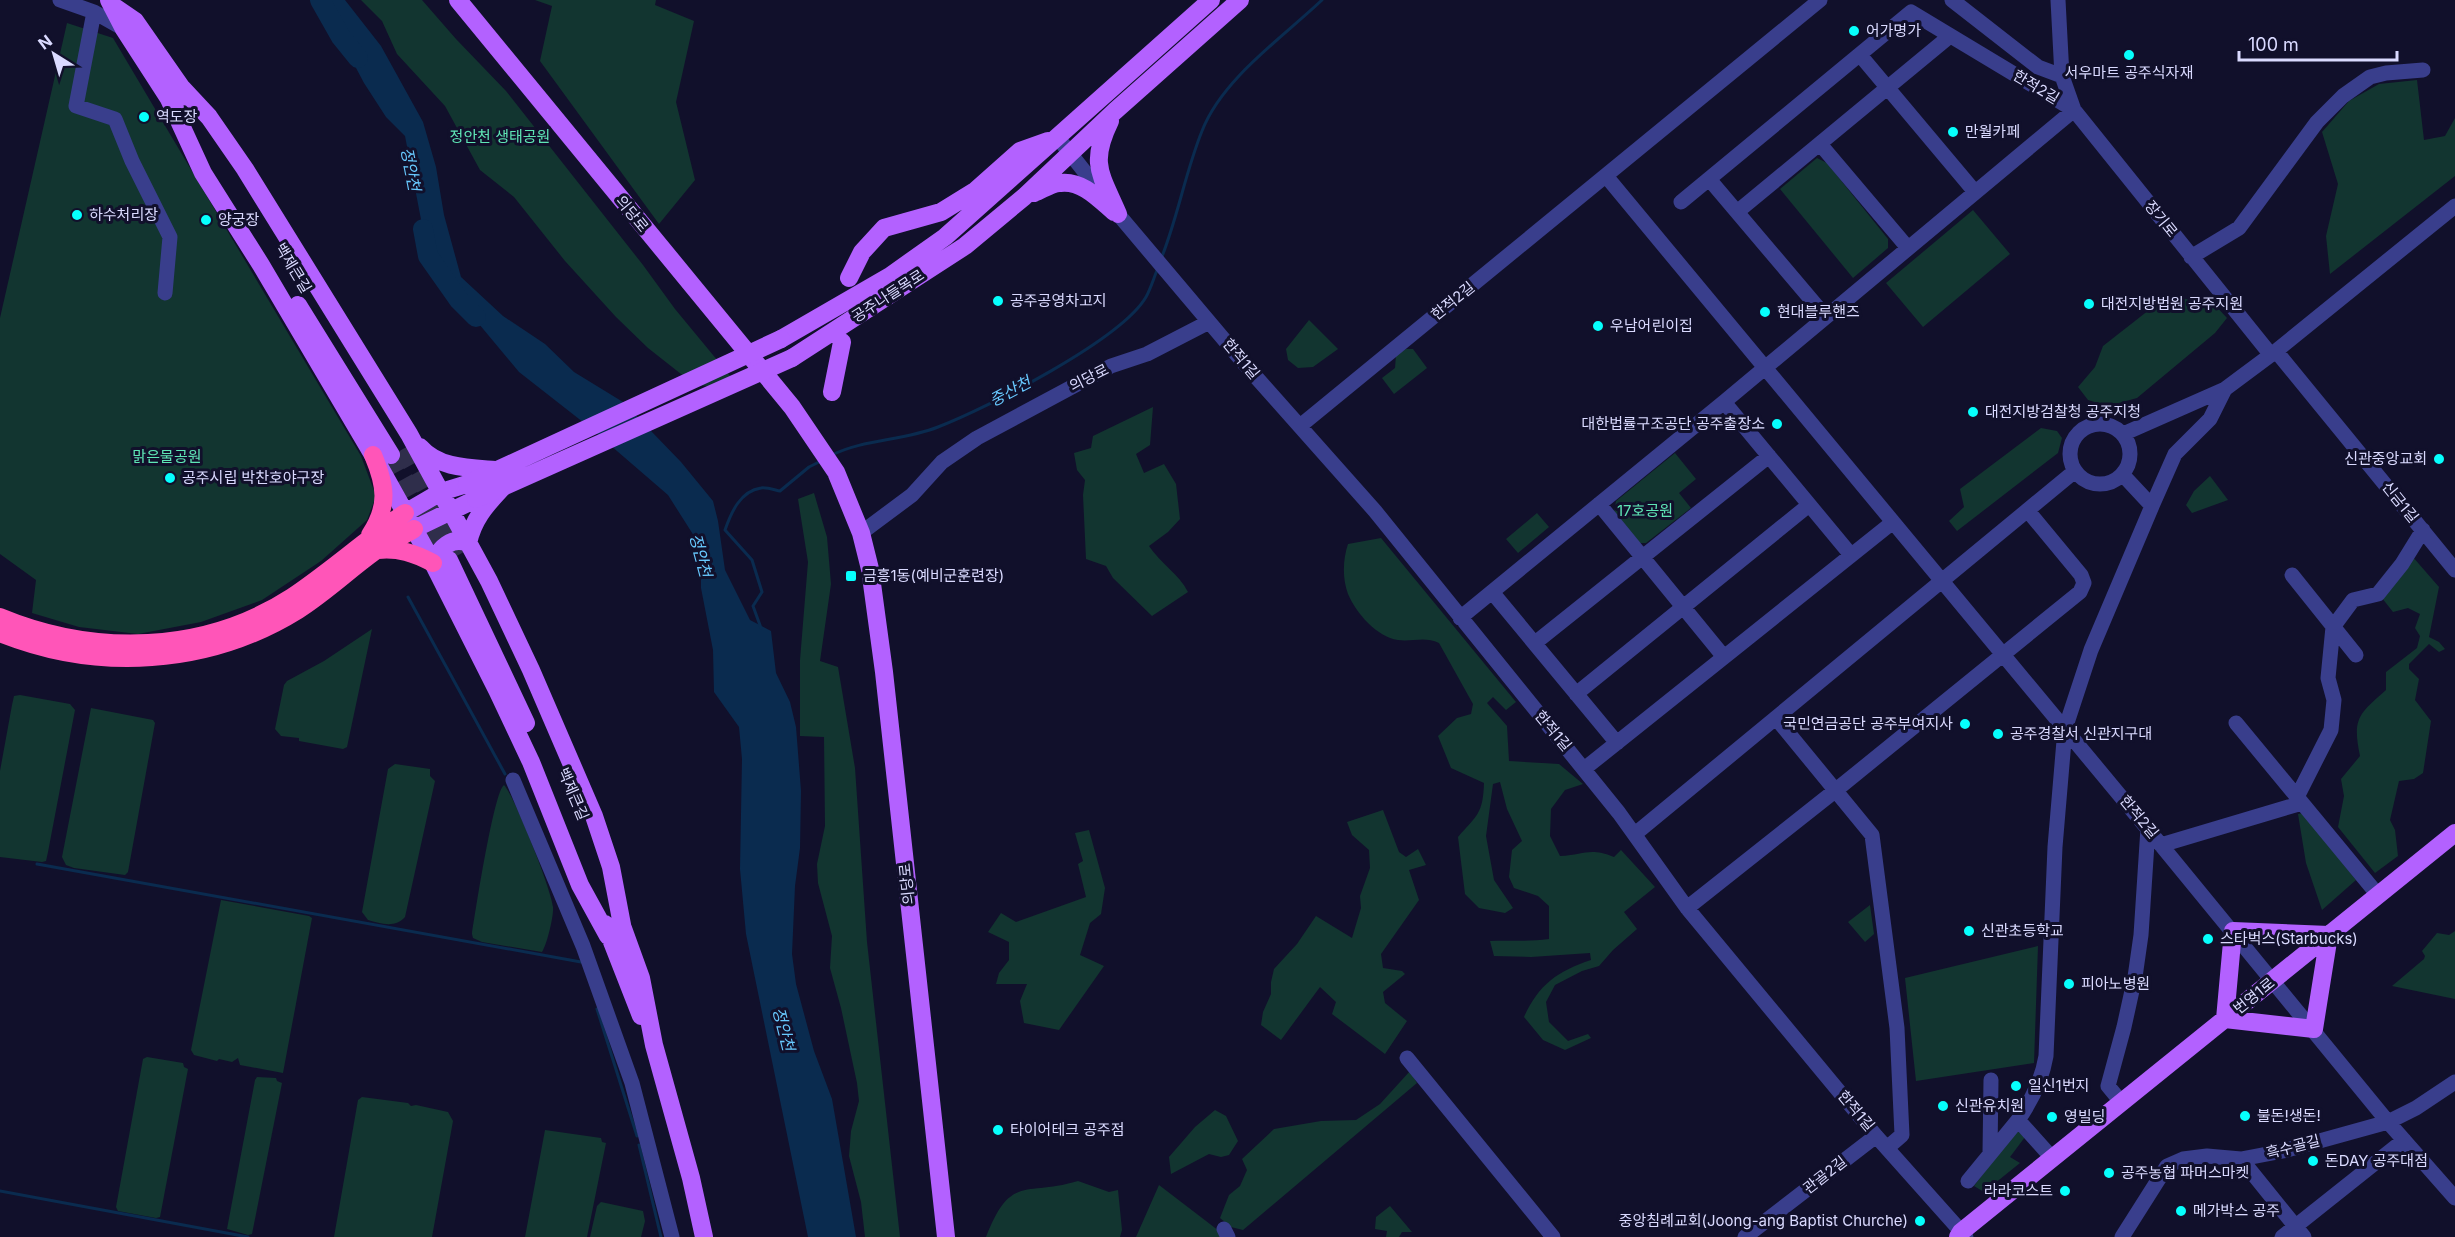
<svg xmlns="http://www.w3.org/2000/svg" width="2455" height="1237" font-family="Inter,'Noto Sans KR',sans-serif">
<style>
.green{fill:#123530}
.water{fill:#0a2b4f}
.lines{fill:none;stroke-linecap:round;stroke-linejoin:round}
.stream{stroke:#0a2b4f;stroke-width:3}
.river{stroke:#0a2b4f;stroke-width:20}
.major-tunnel{stroke:#2f2e4b;stroke-width:18;stroke-dasharray:18 9;stroke-linecap:butt}
.minor{stroke:#393e8c;stroke-width:15}
.major{stroke:#b361ff;stroke-width:18}
.highway{stroke:#ff55b8;stroke-width:18}
.major-bridge{stroke:#b361ff;stroke-width:18}
.poi-dot{fill:#06fffd;stroke:#11102b;stroke-width:2}
.labels{text-anchor:middle;stroke-width:6;stroke-linejoin:round;paint-order:stroke}
.poi-label{font-size:15px;fill:#dadaff;stroke:#11102b;text-anchor:start}
.street-label{font-size:15px;fill:#dadaff;stroke:#11102b}
.park-label{font-size:15px;fill:#5fe6b6;stroke:#11102b}
.water-label{font-size:16px;font-style:italic;fill:#68c9ff;stroke:#11102b}
</style>
<rect width="100%" height="100%" fill="#11102b"/>
<!-- green -->
<path class="green" d="M361 0H422L456 39 506 91 643 265 675 309 732 378 708 386 698 385 681 374 648 348 616 317 565 261 514 197 480 170 445 106 397 54 382 21Z
M535 0H656L655 5 694 21 676 102 695 180 659 224 540 61 552 6Z
M67 23 113 38 361 456 376 496 367 520 321 561 262 600 201 622 138 634 79 627 32 613 36 580 0 554V318Z
M2417 80 2424 140 2445 136 2455 118V176L2330 274 2326 236 2338 184 2322 132 2349 101 2379 84Z
M1817 158 1827 163 1888 239V248L1853 278 1780 189Z
M1973 210 2010 254 1923 327 1886 283Z
M2173 297 2213 303 2227 318 2215 333 2137 398 2108 406 2088 400 2078 387 2095 367 2103 346 2149 310Z
M1309 320 1338 349 1313 367 1298 368 1288 360 1286 349Z
M1406 349H1413L1427 368 1394 394 1382 378 1395 368 1396 355Z
M1153 407 1150 445 1136 454 1144 473 1164 464 1176 484 1180 519 1168 532 1149 546C1160 563 1179 574 1188 592L1152 616 1113 578 1106 566 1086 559 1083 495 1085 480 1077 470 1074 453 1091 448 1093 436Z
M2041 428 2057 431 2062 438 2058 453 1957 531 1949 521 1964 507 1960 489Z
M1675 453 1696 479 1679 493 1691 508 1646 543H1638L1614 513 1616 501Z
M2210 476 2228 500 2192 513 2186 505 2194 491Z
M814 493 827 537 831 584 820 661 838 667 855 768 867 942 900 1237H865L861 1202 849 1156 851 1131 859 1101 857 1083 841 1008 830 968 832 936 818 883 817 864 825 826 824 737 800 736V660L808 562 798 499Z
M1537 513 1549 527 1518 553 1506 539Z
M1381 538 1516 702 1506 710 1493 697 1487 703 1507 726 1509 761 1559 764 1583 784 1565 790 1551 809 1550 836 1560 856C1585 855 1589 847 1614 857L1621 850 1655 887 1624 912 1637 929 1613 950 1599 966 1582 971 1555 985 1546 1002 1549 1022 1568 1041 1588 1034 1591 1038 1565 1050 1543 1040 1524 1017C1539 984 1558 971 1591 960L1590 953 1531 957 1494 956 1490 941C1510 940 1529 942 1549 939V906L1538 896 1514 888 1509 877 1512 850 1522 841 1507 809 1500 782 1493 784 1486 836 1494 880 1513 908 1505 913 1479 908 1465 894 1458 837C1477 815 1483 814 1484 783L1451 768 1438 736 1457 718 1471 714 1473 704 1439 643C1425 636 1412 642 1398 640 1377 637 1356 613 1348 594 1342 578 1343 559 1348 544Z
M2412 556 2439 587 2429 637 2439 642 2445 649 2439 652 2429 644 2409 664V669L2419 679 2415 700 2431 721 2423 773 2414 779 2399 781 2390 820 2395 830 2398 856 2375 873 2338 827 2344 796 2341 779 2360 756C2352 718 2359 714 2386 690V672L2417 648 2420 636 2415 628 2420 614 2408 608 2393 612 2382 598Z
M372 629 347 747 343 749 299 741V738L281 736 275 729 284 685 287 681 324 661Z
M20 695 70 704 75 710 48 852 46 861 42 862 0 857V771L12 705 14 696Z
M91 708 153 720 155 723 128 872 125 875 74 868 66 865 62 857Z
M395 764 430 769V776L435 781 405 917C396 928 381 924 368 920L362 912 388 769Z
M504 785C515 797 551 889 553 907 554 915 547 945 542 952L482 942 473 938 472 934C475 914 494 791 504 785Z
M1383 810 1399 852 1406 857 1418 849 1426 865 1409 870 1419 900 1381 954 1383 968 1402 971 1405 974 1383 992 1385 1003 1407 1021 1385 1054 1332 1014 1336 1002 1320 987 1281 1040 1261 1025 1263 1012 1271 994V982L1274 969 1297 944 1316 916 1352 938 1361 908 1360 896 1370 868 1369 850 1352 835 1347 822Z
M2303 813 2356 880 2322 910 2306 863 2298 814Z
M1089 830 1105 888 1101 914 1090 923 1080 955 1104 966 1059 1030 1024 1023 1020 1001 1027 984H996L999 973 1009 960V942L988 932 1001 913 1016 922 1086 897 1078 864 1083 861 1075 833Z
M221 900 309 916 312 918 283 1073 240 1065 238 1058 232 1062 219 1059 217 1061 194 1055 191 1050Z
M1870 905 1874 934 1865 942 1848 922Z
M2455 931V999L2392 986 2424 959 2425 956 2422 951 2437 933 2449 935Z
M2038 946 2034 1063 1916 1081 1905 978Z
M147 1057 183 1063 184 1067 188 1069 160 1217 156 1218 118 1211 116 1207 143 1059Z
M1410 1071 1417 1083 1243 1230 1231 1227 1220 1218 1229 1195 1240 1186 1247 1170 1242 1159 1274 1129 1321 1121 1356 1120 1380 1104Z
M257 1077 276 1078 277 1081 282 1083 252 1234 248 1235 227 1229 255 1080Z
M362 1097 408 1103 411 1106 416 1105 448 1112 453 1121 432 1237H334L358 1100Z
M1215 1110 1226 1116 1238 1141 1229 1155 1221 1157 1209 1154 1171 1174 1169 1157 1195 1127Z
M545 1130 601 1138 602 1142 606 1143 587 1237H525Z
M2016 1130 2025 1137 2010 1157 2020 1163 1984 1192 1974 1186Z
M1078 1181 1109 1192 1118 1190 1122 1230 1120 1237H986C1011 1173 1025 1197 1078 1181Z
M1159 1185 1223 1234V1237H1136Z
M601 1202 643 1211 645 1221 641 1237H590L597 1206Z
M1390 1206 1412 1232H1402L1399 1237H1386L1387 1231 1375 1229 1376 1217Z"/>
<!-- water -->
<path class="water" d="M320 0H345L381 46 423 122 436 167 444 215 461 277 503 316 545 344 574 372 623 402 681 462 713 501 718 521 725 570 750 620 771 631 776 673 790 702 796 727 801 791 800 848 795 886 792 954 796 984 814 1051 832 1099 856 1237H808L746 934 740 869 742 759 739 727 714 692 713 650 701 588V547L668 495 588 426 519 372 459 300 428 256 405 136 386 117 364 83Z"/>
<g class="lines">
<!-- stream -->
<path class="stream" d="M1161 259C1178 217 1185 173 1202 131 1222 79 1282 38 1322 0
M832 455C864 439 903 441 938 427 985 409 1121 340 1146 297 1151 288 1154 277 1158 268
M408 597 505 774
M761 628 753 606 762 592 752 560 725 530C731 513 740 491 761 488 766 487 775 490 780 491L809 467 821 461
M37 864 581 962
M597 1009 637 1136
M639 1145 661 1237
M0 1191 248 1237"/>
<!-- river -->
<path class="river" d="M320 0 341 37 358 58
M423 229 428 256 459 300 476 317"/>
<!-- major-tunnel -->
<path class="major-tunnel" d="M403 449 462 553
M391 455 449 560"/>
<!-- minor -->
<path class="minor" d="M60 0 94 12 124 29
M1952 0 2038 67 2062 76
M2058 0 2062 76 2074 110 2271 355
M94 12 76 106 115 119 132 161 170 237 165 293
M1860 55 1975 192
M1058 138 1118 214 1248 368 1375 511 1619 813 1687 908 1876 1136 1966 1237
M1820 144 1908 248
M1606 176 2161 845 2388 1122 2455 1198
M1709 179 1826 317
M1681 202 1911 12 2074 110
M1737 212 1950 36
M2191 257 2239 228 2317 122 2343 96 2370 77 2386 73 2423 70
M2276 351 2455 570
M1724 402 1851 555
M2070 454a30 30 0 1 1 60 0a30 30 0 1 1-60 0Z
M1300 426 1820 0
M2123 434 2225 389
M1599 504 1724 657
M2152 506 2175 454 2210 419 2225 389 2276 351 2455 206
M861 533 912 495 942 462 977 438 1111 366 1147 354 1209 322
M2292 575 2356 655
M1492 592 1617 743
M1460 618 1724 402 2074 110
M1535 643 1769 456
M1576 694 1809 505
M1776 718 1872 835 1897 1028 1902 1135 1887 1148
M2236 723 2378 895
M1584 769 1893 522
M513 780 583 946 632 1083 672 1237
M2297 797 2331 730 2334 700 2328 678 2333 627 2353 600 2378 594 2402 564 2423 530
M1635 834 2075 471
M2161 845 2302 803
M1687 908 1836 790 2080 592 2084 583 2081 575 2028 511
M1407 1058 1553 1237
M2122 1103 2108 1086 2124 1027 2135 977 2141 935 2148 828
M1990 1153 1991 1080
M2053 1159 2018 1120C2032 1100 2042 1080 2046 1056L2055 847 2065 729 2091 650 2152 506 2123 475
M2241 1159 2304 1237
M1968 1181 2018 1120
M1224 1229 1228 1237
M1745 1237 1876 1136
M2122 1237 2167 1166 2183 1159 2207 1156 2241 1159 2283 1151 2388 1122 2416 1108 2455 1082
M2282 1237 2404 1140"/>
<!-- major -->
<path class="major" d="M109 0 124 29 175 108
M458 0 792 407 836 472 861 533 870 569 884 672 946 1237
M116 8 135 21 188 97
M181 87 209 117 245 169 409 434 489 581 531 670 594 816 611 867 623 930
M169 99 203 173 261 265 373 455 433 563 497 690 531 762 580 885 608 936
M1110 121C1089 164 1101 174 1118 214
M1034 193C1042 190 1052 183 1060 183 1082 180 1099 199 1114 212
M849 278 862 252 884 228 941 212 975 191 1020 151 1048 141
M298 305 391 455
M781 339 890 276 945 237 1211 0
M792 358 965 246 1024 197 1115 111 1240 0
M832 392 842 342
M420 447C438 468 469 468 495 470
M405 513 441 492 467 484
M414 529 476 499
M449 560 526 723
M433 563C439 548 452 536 468 543 473 520 485 506 501 489
M620 920 641 978 654 1045 691 1178 704 1237
M605 924 641 1016
M2233 931 2329 935 2314 1029 2225 1019Z
M1958 1237 1961 1232 2455 833"/>
<!-- highway -->
<path class="highway" d="M370 535C389 506 386 486 373 455
M378 550C399 548 414 553 433 563
M0 617C94 656 204 654 292 597 331 571 366 539 405 513
M0 633C97 672 208 666 298 610 325 593 349 570 374 552 387 543 401 537 414 529"/>
<!-- major-bridge -->
<path class="major-bridge" d="M467 484 781 339
M476 499 792 358"/>
</g>
<!-- markers -->
<g class="poi-dot">
<circle cx="1854" cy="31" r="6"/>
<circle cx="2129" cy="55" r="6"/>
<circle cx="144" cy="117" r="6"/>
<circle cx="1953" cy="132" r="6"/>
<circle cx="77" cy="215" r="6"/>
<circle cx="206" cy="220" r="6"/>
<circle cx="998" cy="301" r="6"/>
<circle cx="2089" cy="304" r="6"/>
<circle cx="1765" cy="312" r="6"/>
<circle cx="1598" cy="326" r="6"/>
<circle cx="1973" cy="412" r="6"/>
<circle cx="1777" cy="424" r="6"/>
<circle cx="2439" cy="459" r="6"/>
<circle cx="170" cy="478" r="6"/>
<rect x="845" y="570" width="12" height="12" rx="3"/>
<circle cx="1965" cy="724" r="6"/>
<circle cx="1998" cy="734" r="6"/>
<circle cx="1969" cy="931" r="6"/>
<circle cx="2208" cy="939" r="6"/>
<circle cx="2069" cy="984" r="6"/>
<circle cx="2016" cy="1086" r="6"/>
<circle cx="1943" cy="1106" r="6"/>
<circle cx="2245" cy="1116" r="6"/>
<circle cx="2052" cy="1117" r="6"/>
<circle cx="998" cy="1130" r="6"/>
<circle cx="2313" cy="1161" r="6"/>
<circle cx="2109" cy="1173" r="6"/>
<circle cx="2065" cy="1191" r="6"/>
<circle cx="2181" cy="1211" r="6"/>
<circle cx="1920" cy="1221" r="6"/>
</g>
<g class="labels">
<!-- poi labels -->
<g class="poi-label">
<text x="1866" y="36">어가명가</text>
<text x="2129" y="78" text-anchor="middle">서우마트 공주식자재</text>
<text x="156" y="122">역도장</text>
<text x="1965" y="137">만월카페</text>
<text x="89" y="220">하수처리장</text>
<text x="218" y="225">양궁장</text>
<text x="1010" y="306">공주공영차고지</text>
<text x="2101" y="309">대전지방법원 공주지원</text>
<text x="1777" y="317">현대블루핸즈</text>
<text x="1610" y="331">우남어린이집</text>
<text x="1985" y="417">대전지방검찰청 공주지청</text>
<text x="1765" y="429" text-anchor="end">대한법률구조공단 공주출장소</text>
<text x="2427" y="464" text-anchor="end">신관중앙교회</text>
<text x="182" y="483">공주시립 박찬호야구장</text>
<text x="863" y="581">금흥1동(예비군훈련장)</text>
<text x="1953" y="729" text-anchor="end">국민연금공단 공주부여지사</text>
<text x="2010" y="739">공주경찰서 신관지구대</text>
<text x="1981" y="936">신관초등학교</text>
<text x="2220" y="944">스타벅스(Starbucks)</text>
<text x="2081" y="989">피아노병원</text>
<text x="2028" y="1091">일신1번지</text>
<text x="1955" y="1111">신관유치원</text>
<text x="2257" y="1121">불돈!생돈!</text>
<text x="2064" y="1122">영빌딩</text>
<text x="1010" y="1135">타이어테크 공주점</text>
<text x="2325" y="1166">돈DAY 공주대점</text>
<text x="2121" y="1178">공주농협 파머스마켓</text>
<text x="2053" y="1196" text-anchor="end">라라코스트</text>
<text x="2193" y="1216">메가박스 공주</text>
<text x="1908" y="1226" text-anchor="end">중앙침례교회(Joong-ang Baptist Churche)</text>
</g>
<!-- street labels -->
<g class="street-label">
<text transform="translate(2036 87) rotate(31)" y="5">한적2길</text>
<text transform="translate(632 214) rotate(51)" y="5">의당로</text>
<text transform="translate(2161 219) rotate(51)" y="5">장기로</text>
<text transform="translate(293 268) rotate(59)" y="5">백제큰길</text>
<text transform="translate(888 296) rotate(-33)" y="5">공주나들목로</text>
<text transform="translate(1453 301) rotate(-39)" y="5">한적2길</text>
<text transform="translate(1241 359) rotate(50)" y="5">한적1길</text>
<text transform="translate(1089 378) rotate(-27)" y="5">의당로</text>
<text transform="translate(2400 502) rotate(51)" y="5">신금1길</text>
<text transform="translate(1553 731) rotate(50)" y="5">한적1길</text>
<text transform="translate(573 794) rotate(67)" y="5">백제큰길</text>
<text transform="translate(2139 817) rotate(50)" y="5">한적2길</text>
<text transform="translate(907 884) rotate(-96)" y="5">의당로</text>
<text transform="translate(2254 996) rotate(-39)" y="5">번영1로</text>
<text transform="translate(1856 1111) rotate(50)" y="5">한적1길</text>
<text transform="translate(2293 1147) rotate(-14)" y="5">흑수골길</text>
<text transform="translate(1825 1175) rotate(-38)" y="5">관골2길</text>
</g>
<!-- park labels -->
<g class="park-label">
<text x="500" y="142">정안천 생태공원</text>
<text x="167" y="462">맑은물공원</text>
<text x="1645" y="516">17호공원</text>
</g>
<!-- water labels -->
<g class="water-label">
<text transform="translate(411 169) rotate(79)" y="6">정안천</text>
<text transform="translate(1010 391) rotate(-28)" y="6">중산천</text>
<text transform="translate(701 555) rotate(75)" y="6">정안천</text>
<text transform="translate(784 1029) rotate(76)" y="6">정안천</text>
</g>
</g>
<!-- north arrow -->
<g transform="translate(54 54) rotate(323)" stroke="#11102b" stroke-width="4.5" paint-order="stroke">
<path d="M0-4.5L10 22L0 15L-10 22Z" fill="#dadaff"/>
<text y="-9" font-size="16" font-weight="bold" text-anchor="middle" fill="#dadaff">N</text>
</g>
<!-- scale -->
<path d="M2239 51v9h158v-9" fill="none" stroke="#dadaff" stroke-width="3"/>
<text x="2248" y="51" font-size="18" fill="#dadaff" stroke="#11102b" stroke-width="4.5" paint-order="stroke">100 m</text>
</svg>
